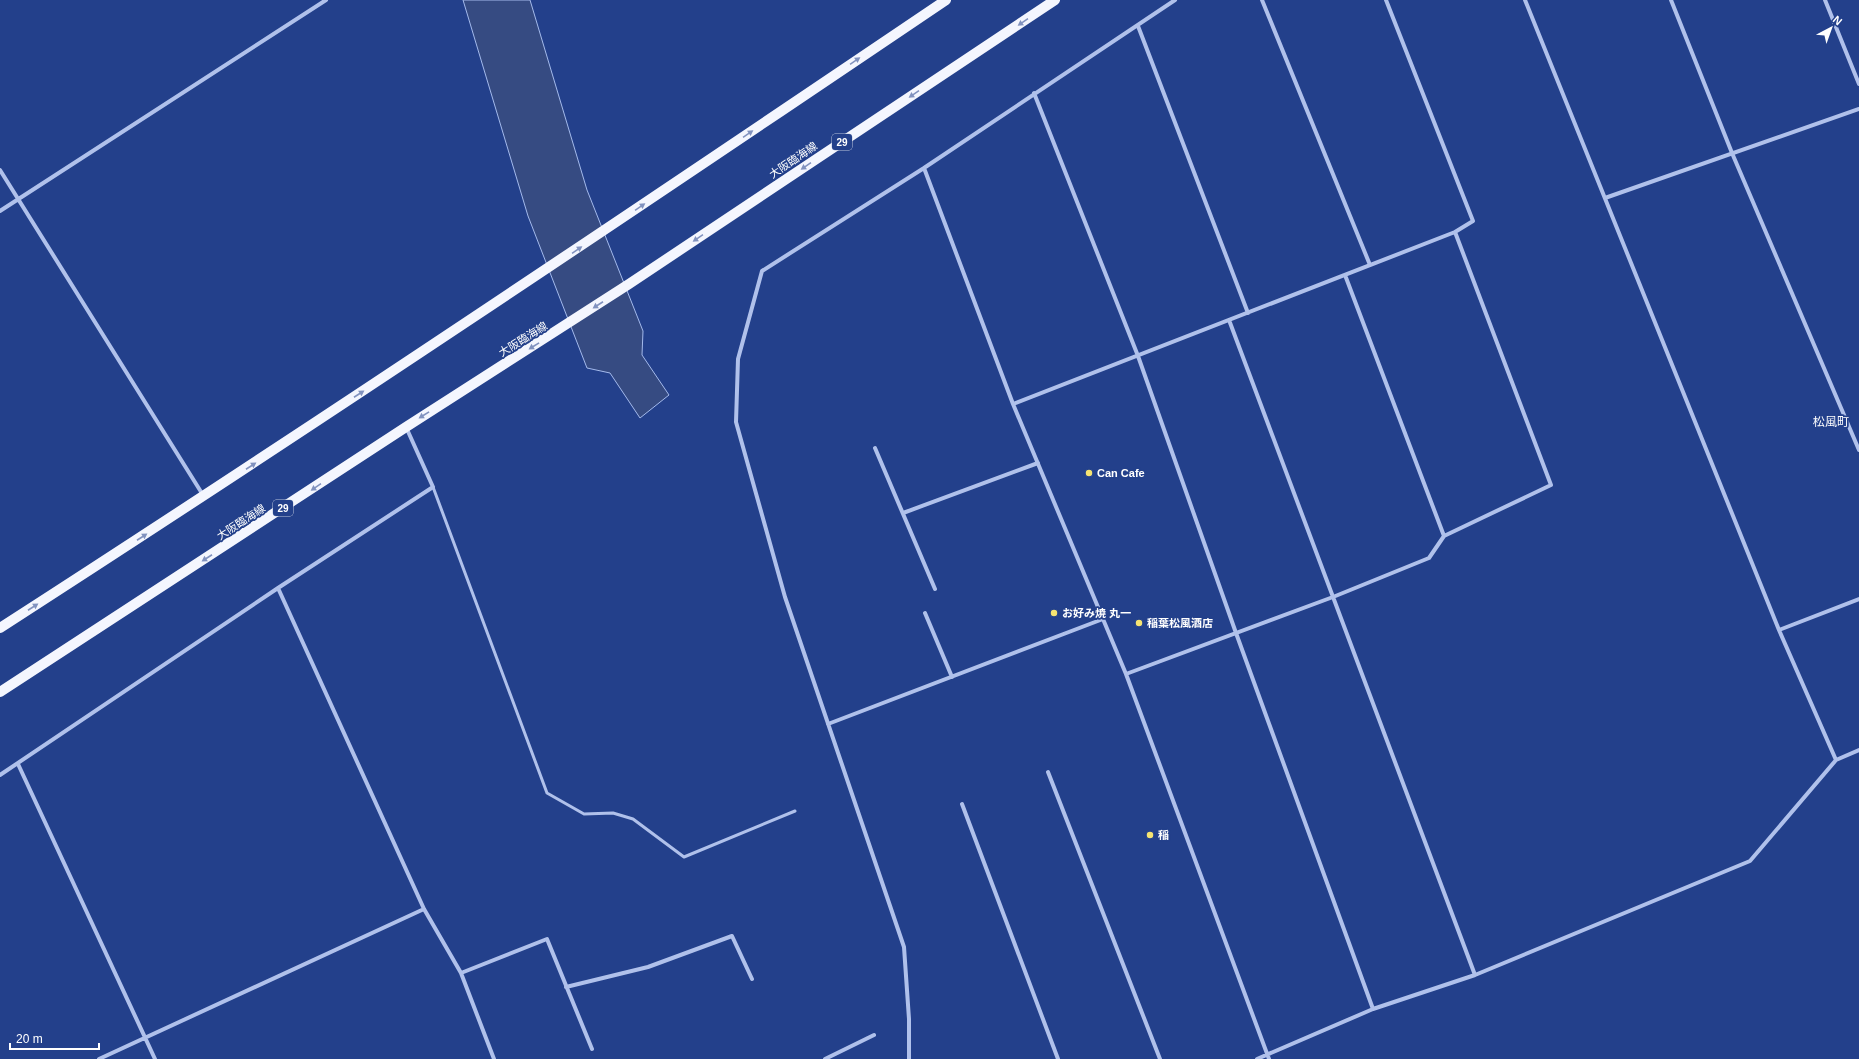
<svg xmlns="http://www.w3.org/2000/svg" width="1859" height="1059" font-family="Helvetica,'Noto Sans JP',sans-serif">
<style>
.water{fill:#364b82;stroke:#a4baec}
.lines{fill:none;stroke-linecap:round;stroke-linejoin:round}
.service{stroke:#b0c1eb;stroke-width:3}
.minor{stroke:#b0c1eb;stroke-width:4}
.primary{stroke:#f4f6fe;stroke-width:10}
.oneway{fill:#8192bf}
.poi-dot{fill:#f6e472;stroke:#23408b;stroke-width:1.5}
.labels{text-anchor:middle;stroke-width:3.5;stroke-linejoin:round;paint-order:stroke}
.shield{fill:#23408b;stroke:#bdc6dc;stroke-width:1}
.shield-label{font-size:10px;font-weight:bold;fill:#fff}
.street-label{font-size:11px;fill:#fff;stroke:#23408b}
.poi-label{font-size:11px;font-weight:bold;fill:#fff;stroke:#23408b;text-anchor:start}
.neighbourhood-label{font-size:12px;fill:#fff;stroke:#23408b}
</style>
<rect width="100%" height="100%" fill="#23408b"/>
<!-- water -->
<path class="water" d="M463 0H530L587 190 643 331 642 355 669 395 640 418 610 373 587 368 528 216Z"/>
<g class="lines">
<!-- service -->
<path class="service" d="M433 487 547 793 584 814 613 813 633 819 684 857 795 811"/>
<!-- minor -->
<path class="minor" d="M1262 0 1370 265
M1525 0 1779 630 1836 760
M1671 0 1732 153 1859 450
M1825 0 1859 84
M1138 26 1248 313
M1034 93 1138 356 1236 633 1373 1009
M924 168 1013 404 1126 674 1269 1059
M0 170 203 495
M1605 198 1859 109
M0 211 326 0
M1345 275 1444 536
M1229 320 1475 975
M1013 404 1455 232 1473 221 1386 0
M875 448 935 589
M903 513 1038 463
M278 588 424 909 461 973 494 1059
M925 613 952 677
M1779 630 1859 599
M1126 674 1333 597 1429 558 1444 536 1551 485 1455 232
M828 724 1103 619
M18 764 155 1059
M1048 772 1160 1059
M0 775 278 588 433 487 406 427
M962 804 1058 1059
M461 973 547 939 592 1049
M566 987 648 967 732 936 752 979
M99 1059 424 909
M825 1059 874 1035
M909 1059V1019L904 947 785 597 736 422 738 359 762 271 924 168 1175 0
M1257 1059 1373 1009 1475 975 1750 861 1836 760 1859 750"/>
<!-- primary -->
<path class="primary" d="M0 628C318 423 632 212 946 0
M0 692 406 427 629 284 1055 0"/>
</g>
<!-- one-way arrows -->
<defs><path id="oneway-solid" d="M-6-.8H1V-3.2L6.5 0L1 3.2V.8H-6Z"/></defs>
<g class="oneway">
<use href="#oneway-solid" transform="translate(1023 22) rotate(146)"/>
<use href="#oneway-solid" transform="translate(855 61) rotate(-34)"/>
<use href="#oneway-solid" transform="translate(914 94) rotate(146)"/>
<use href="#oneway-solid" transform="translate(748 134) rotate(-34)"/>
<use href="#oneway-solid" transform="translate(806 166) rotate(146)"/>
<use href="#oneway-solid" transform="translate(640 207) rotate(-34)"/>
<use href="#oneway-solid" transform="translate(698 238) rotate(146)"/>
<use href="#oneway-solid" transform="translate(577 250) rotate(-34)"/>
<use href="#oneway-solid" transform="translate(598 305) rotate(147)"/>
<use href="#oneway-solid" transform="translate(534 346) rotate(148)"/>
<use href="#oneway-solid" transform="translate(359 394) rotate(-33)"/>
<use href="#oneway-solid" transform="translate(424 415) rotate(148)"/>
<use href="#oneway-solid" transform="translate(251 466) rotate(-33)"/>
<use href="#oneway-solid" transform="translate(316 487) rotate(146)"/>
<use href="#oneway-solid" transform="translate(142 537) rotate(-33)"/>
<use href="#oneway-solid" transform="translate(207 558) rotate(147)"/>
<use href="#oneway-solid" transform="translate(33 607) rotate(-33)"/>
</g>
<!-- markers -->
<g class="poi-dot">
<circle cx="1089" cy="473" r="4"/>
<circle cx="1054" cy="613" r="4"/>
<circle cx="1139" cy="623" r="4"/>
<circle cx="1150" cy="835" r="4"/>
</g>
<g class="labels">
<!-- shield labels -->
<g class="shield">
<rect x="832" y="134" width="20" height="16" rx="3"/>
<rect x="273" y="500" width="20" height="16" rx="3"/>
</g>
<g class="shield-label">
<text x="842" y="146">29</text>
<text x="283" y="512">29</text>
</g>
<!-- street labels -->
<g class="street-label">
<text transform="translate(793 160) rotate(-34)" y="4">大阪臨海線</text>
<text transform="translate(523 339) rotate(-32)" y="4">大阪臨海線</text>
<text transform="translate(241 522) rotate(-33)" y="4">大阪臨海線</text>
</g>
<!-- poi labels -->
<g class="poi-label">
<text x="1097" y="477">Can Cafe</text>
<text x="1062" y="617">お好み焼 丸一</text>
<text x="1147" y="627">稲葉松風酒店</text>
<text x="1158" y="839">稲</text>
</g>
<!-- neighbourhood labels -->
<g class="neighbourhood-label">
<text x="1831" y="426">松風町</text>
</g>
</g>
<!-- north arrow -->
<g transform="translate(1831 28) rotate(41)" stroke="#23408b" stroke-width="3" paint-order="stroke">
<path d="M0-3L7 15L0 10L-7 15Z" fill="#ffffff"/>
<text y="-6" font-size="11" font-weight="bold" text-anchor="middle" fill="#ffffff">N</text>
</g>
<!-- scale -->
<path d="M10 1043v6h89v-6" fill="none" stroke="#ffffff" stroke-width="2"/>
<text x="16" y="1043" font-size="12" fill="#ffffff" stroke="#23408b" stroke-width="3" paint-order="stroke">20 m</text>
</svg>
